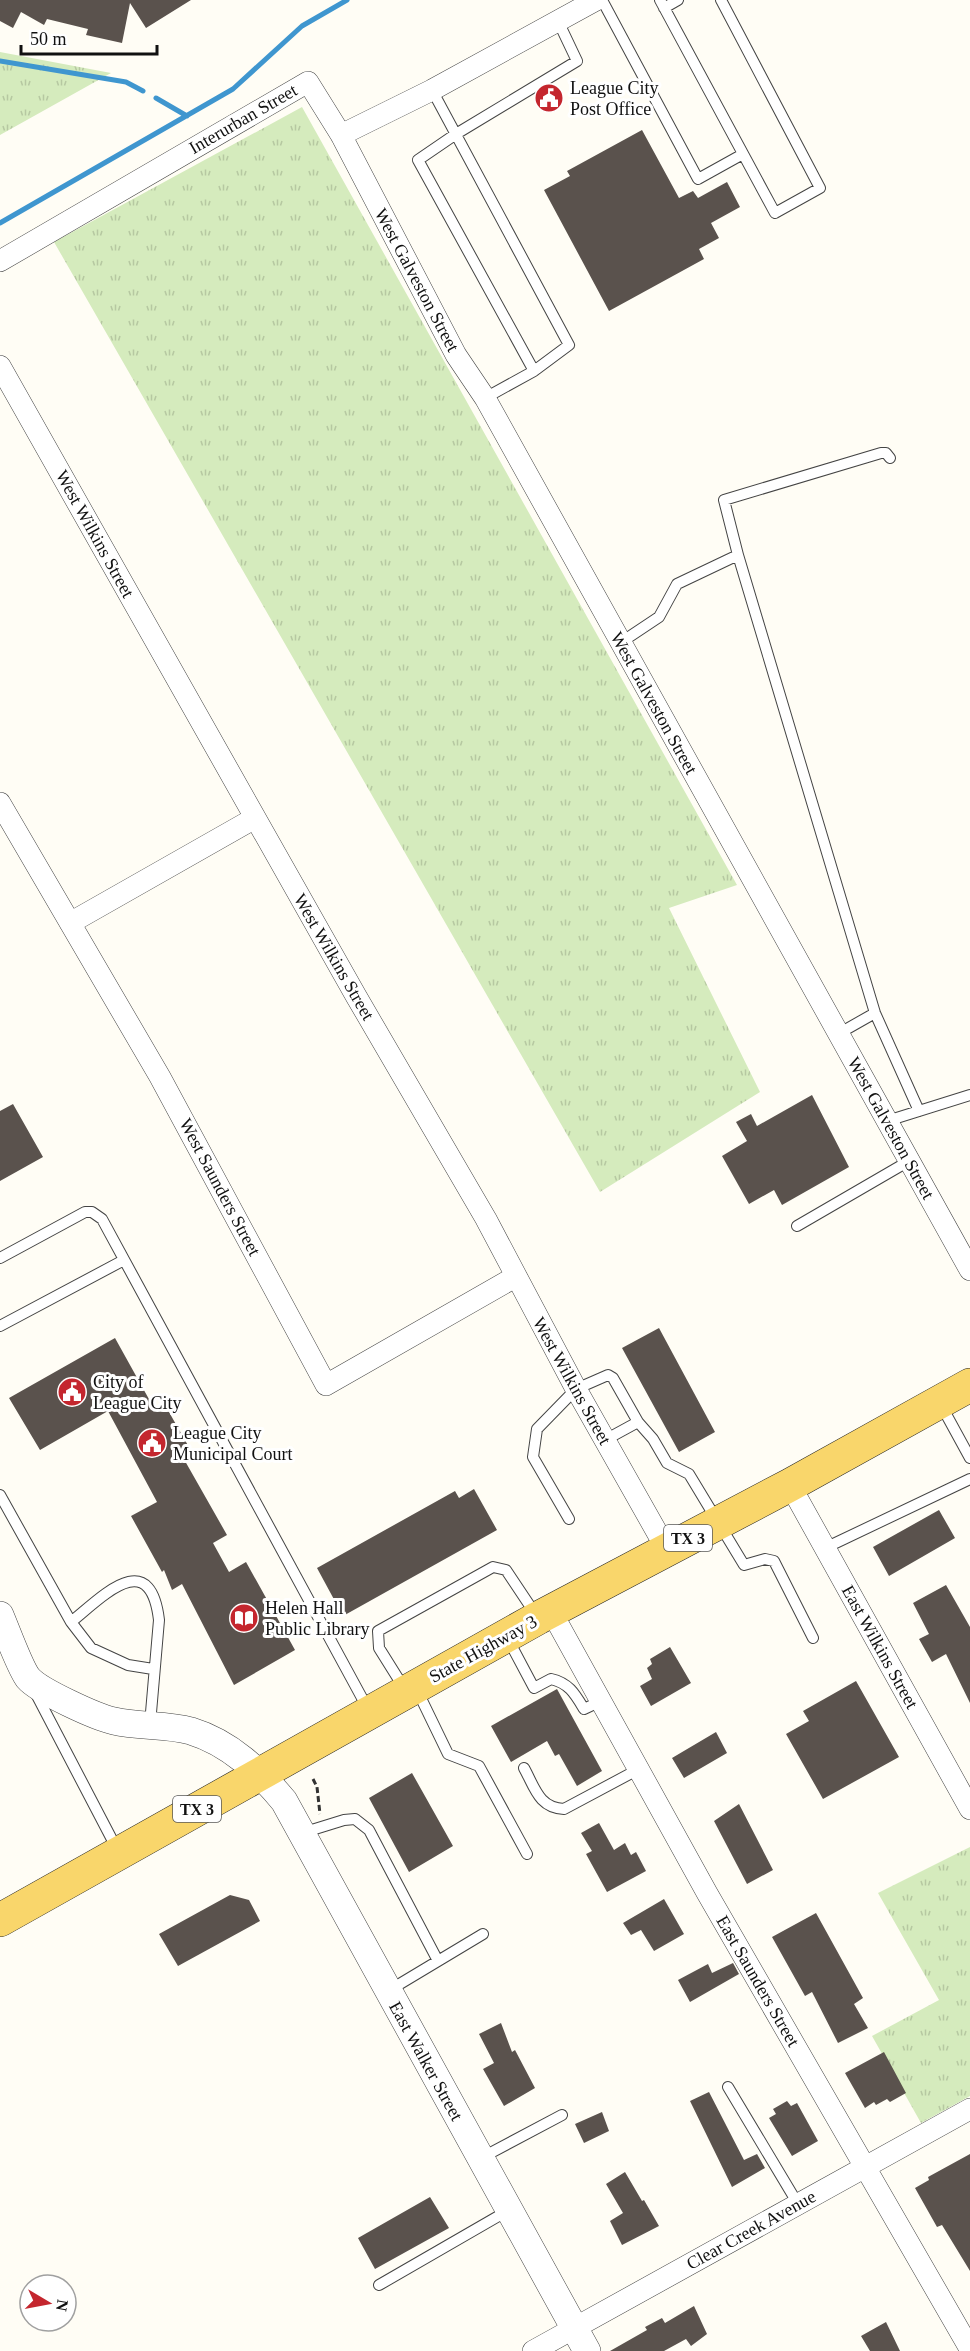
<svg xmlns="http://www.w3.org/2000/svg" width="970" height="2351" font-family="Georgia,serif">
<style>
.grass{fill:url(#grass-tufts)}
.lines{fill:none;stroke-linecap:round;stroke-linejoin:round}
.stream{stroke:#3f96cf;stroke-width:5}
.building{fill:#5a524d}
.service-casing{stroke:#444;stroke-width:12}
.minor-casing{stroke:#444;stroke-width:22}
.tertiary-casing{stroke:#444;stroke-width:28}
.primary-casing{stroke:#222;stroke-width:34}
.path{stroke:#333;stroke-width:3;stroke-dasharray:6 3;stroke-linecap:butt}
.service{stroke:#fff;stroke-width:10}
.minor{stroke:#fff;stroke-width:21}
.tertiary{stroke:#fff;stroke-width:27}
.primary{stroke:#f9d66b;stroke-width:33}
.labels{text-anchor:middle;stroke-width:6;stroke-linejoin:round;paint-order:stroke}
.shield{fill:#fff;stroke:#585858;stroke-width:1.5}
.shield-label{font-size:16px;font-weight:bold;fill:#111}
.poi-label{font-size:18px;fill:#111;stroke:#fff;text-anchor:start}
.street-label{font-size:18px;fill:#111;stroke:#fff}
</style>
<defs>
<pattern id="grass-tufts" width="24" height="20" patternUnits="userSpaceOnUse" patternTransform="scale(1.5)"><rect width="24" height="20" fill="#d5ebbd"/><path d="M3 7l-1-3M5 7V3M7 7l1-3M15 17l-1-3M17 17v-4M19 17l1-3" fill="none" stroke="#b6c8a1"/></pattern>
</defs>
<rect width="100%" height="100%" fill="#fffdf5"/>
<!-- grass -->
<path class="grass" d="M0 52 111 73 0 135Z
M302 107 737 885 669 908 760 1092 600 1192 54 242Z
M970 1847V2096L921 2123 872 2036 939 2000 878 1893Z"/>
<g class="lines">
<!-- stream -->
<path class="stream" d="M0 61 126 82 143 91
M156 98 187 116
M0 223 233 89 302 26 347 0"/>
</g>
<!-- building -->
<path class="building" d="M0 0H191L146 28 130 3 122 43 86 35 88 29 47 19 44 25 21 12 13 28 0 21Z
M642 130 679 198 693 191 698 198 727 182 740 207 711 223 719 238 699 249 704 259 609 311 544 190 570 176 567 171Z
M812 1095 849 1167 782 1205 774 1190 749 1204 722 1156 747 1141 736 1122 751 1114 757 1126Z
M13 1104 43 1157 0 1181V1111Z
M659 1328 715 1432 679 1452 622 1348Z
M115 1338 155 1410 165 1405 194 1456 185 1461 227 1535 213 1543 229 1572 246 1562 295 1650 234 1685 182 1584 172 1590 164 1570 162 1572 131 1516 157 1502 108 1411 40 1450 9 1398Z
M474 1489 497 1530 343 1616 317 1568 455 1491 459 1498Z
M939 1510 955 1538 889 1576 873 1547Z
M946 1585 970 1627V1703L946 1654 932 1662 919 1639 929 1634 913 1603Z
M670 1647 691 1683 651 1706 640 1686 652 1679 647 1668 652 1664 650 1659Z
M856 1681 899 1757 823 1799 786 1734 809 1721 803 1711Z
M557 1689 602 1771 577 1786 559 1754 555 1756 547 1741 511 1762 491 1726Z
M716 1732 727 1753 684 1778 672 1758Z
M412 1773 453 1846 409 1872 369 1798Z
M739 1804 773 1870 747 1884 714 1821Z
M599 1823 614 1850 625 1843 631 1855 636 1852 646 1871 607 1892 586 1854 592 1851 581 1833Z
M230 1895 249 1900 260 1921 178 1966 159 1934Z
M664 1899 684 1934 654 1951 641 1930 631 1935 623 1923Z
M816 1913 863 1998 854 2004 868 2028 838 2043 812 1992 805 1996 772 1937Z
M733 1963 739 1974 690 2002 678 1980 708 1964 712 1973Z
M501 2023 512 2052 515 2050 535 2088 504 2106 483 2069 494 2063 479 2034Z
M884 2052 906 2093 890 2102 887 2099 876 2105 874 2102 865 2108 845 2073Z
M709 2092 744 2160 757 2154 765 2168 732 2187 690 2101Z
M787 2101 791 2106 797 2103 818 2141 792 2156 769 2118 776 2114 773 2109Z
M602 2112 609 2131 584 2143 575 2124Z
M970 2154V2271L942 2225 937 2227 915 2188 929 2180 928 2177Z
M625 2172 642 2201 644 2200 659 2226 622 2245 610 2221 623 2213 606 2184Z
M430 2197 449 2228 375 2269 358 2238Z
M694 2306 707 2334 691 2346 686 2339 664 2351H610L647 2330 645 2327 662 2318 665 2323Z
M886 2322 900 2351H870L861 2336Z"/>
<g class="lines">
<!-- service casing -->
<g class="service-casing">
<path id="service" d="M602 0 698 179 743 154
M660 0 775 213 820 188 721 0
M664 8 678 0
M432 90 569 345 534 371 485 398
M534 371 418 160 456 134 577 61 558 21
M738 555 875 1013 919 1111
M620 643 659 617 677 584 738 555 724 500 881 453H886L890 458
M838 1034 875 1013
M887 1121 970 1095
M797 1226 909 1161
M0 1258 85 1212H92L102 1219 368 1709
M0 1326 124 1260
M941 1405 970 1458
M605 1440 638 1422
M0 1495 71 1622C101 1598 150 1545 159 1620L150 1724
M569 1519 533 1457 537 1429 576 1389 608 1375 613 1378 638 1422 653 1439 667 1463 689 1474 744 1565 765 1559 774 1561 813 1638
M825 1548 970 1479
M71 1622 91 1648 128 1665 153 1669
M508 1639 534 1688 551 1679C569 1683 575 1694 584 1709L601 1701
M404 1688 379 1648 378 1631 493 1567 506 1570 536 1615
M417 1690 448 1754 479 1766 527 1854
M35 1692 118 1851
M524 1768C535 1788 539 1808 564 1809L639 1769
M302 1833 344 1820 355 1819 369 1830 438 1961
M388 1991 483 1934
M728 2087 798 2204
M481 2158 562 2115
M379 2285 509 2210"/>
</g>
<!-- minor casing -->
<g class="minor-casing">
<path id="minor" d="M341 135 432 90 596 0
M0 261 308 82 341 135 456 355 485 398 970 1270
M0 366 356 996 486 1219 576 1389 667 1550
M0 803 160 1077 326 1385 515 1277
M70 923 255 818
M790 1485 970 1809
M551 1611 707 1893 970 2349
M533 2351 970 2109"/>
</g>
<!-- tertiary casing -->
<g class="tertiary-casing">
<path id="tertiary" d="M0 1615C6 1629 20 1668 28 1678 39 1691 96 1717 114 1721 139 1727 166 1724 191 1731 230 1743 259 1771 284 1801L587 2351"/>
</g>
<!-- primary casing -->
<g class="primary-casing">
<path id="primary" d="M0 1920 538 1618 790 1485 970 1385"/>
</g>
<!-- path -->
<path class="path" d="M313 1779 317 1787 320 1814"/>
<!-- service -->
<use href="#service" class="service"/>
<!-- minor -->
<use href="#minor" class="minor"/>
<!-- tertiary -->
<use href="#tertiary" class="tertiary"/>
<!-- primary -->
<use href="#primary" class="primary"/>
</g>
<!-- icons -->
<defs>
<g id="civic-disc" transform="scale(1.5)"><circle r="9.5" fill="#c4262e" stroke="#fff"/><path d="M-.6-6.5H3V-4.5H.6V-3L4-1V1h2V6H-6V1h2V-1L-.6-3ZM-1.2 2.5V6h2.4V2.5Z" fill="#fff"/></g>
<g id="library-disc" transform="scale(1.5)"><circle r="9.5" fill="#c4262e" stroke="#fff"/><path d="M-6-4Q-3-5.5-.7-3.5V5Q-3 3-6 4ZM6-4Q3-5.5 .7-3.5V5Q3 3 6 4Z" fill="#fff"/></g>
</defs>
<g fill-rule="evenodd">
<use href="#civic-disc" x="549" y="98"/>
<use href="#civic-disc" x="72" y="1392"/>
<use href="#civic-disc" x="152" y="1443"/>
<use href="#library-disc" x="244" y="1618"/>
</g>
<g class="labels">
<!-- shield labels -->
<g class="shield">
<rect x="664" y="1525" width="48" height="26" rx="4.5"/>
<rect x="173" y="1796" width="48" height="26" rx="4.5"/>
</g>
<g class="shield-label">
<text x="688" y="1544">TX 3</text>
<text x="197" y="1815">TX 3</text>
</g>
<!-- poi labels -->
<g class="poi-label">
<text x="570" y="94">League City<tspan x="570" dy="21">Post Office</tspan></text>
<text x="93" y="1388">City of<tspan x="93" dy="21">League City</tspan></text>
<text x="173" y="1439">League City<tspan x="173" dy="21">Municipal Court</tspan></text>
<text x="265" y="1614">Helen Hall<tspan x="265" dy="21">Public Library</tspan></text>
</g>
<!-- street labels -->
<g class="street-label">
<text transform="translate(243 119) rotate(-30)" y="6">Interurban Street</text>
<text transform="translate(417 280) rotate(62)" y="6">West Galveston Street</text>
<text transform="translate(95 534) rotate(61)" y="6">West Wilkins Street</text>
<text transform="translate(654 703) rotate(61)" y="6">West Galveston Street</text>
<text transform="translate(334 957) rotate(60)" y="6">West Wilkins Street</text>
<text transform="translate(891 1128) rotate(61)" y="6">West Galveston Street</text>
<text transform="translate(220 1187) rotate(62)" y="6">West Saunders Street</text>
<text transform="translate(572 1381) rotate(61)" y="6">West Wilkins Street</text>
<text transform="translate(880 1647) rotate(61)" y="6">East Wilkins Street</text>
<text transform="translate(483 1649) rotate(-29)" y="6">State Highway 3</text>
<text transform="translate(758 1981) rotate(60)" y="6">East Saunders Street</text>
<text transform="translate(426 2061) rotate(61)" y="6">East Walker Street</text>
<text transform="translate(751 2230) rotate(-29)" y="6">Clear Creek Avenue</text>
</g>
</g>
<!-- north arrow -->
<g transform="translate(48 2303) rotate(100)"><circle r="28" fill="#ffffff" stroke="#a0a0a0" stroke-width="1.5"/>
<path d="M0-4.5L10 22L0 15L-10 22Z" fill="#c4262e"/>
<text y="-9" font-size="16" font-weight="bold" text-anchor="middle" fill="#111111">N</text>
</g>
<!-- scale -->
<path d="M21 45v9h136v-9" fill="none" stroke="#111111" stroke-width="3"/>
<text x="30" y="45" font-size="18" fill="#111111" stroke="#ffffff" stroke-width="4.5" paint-order="stroke">50 m</text>
</svg>
